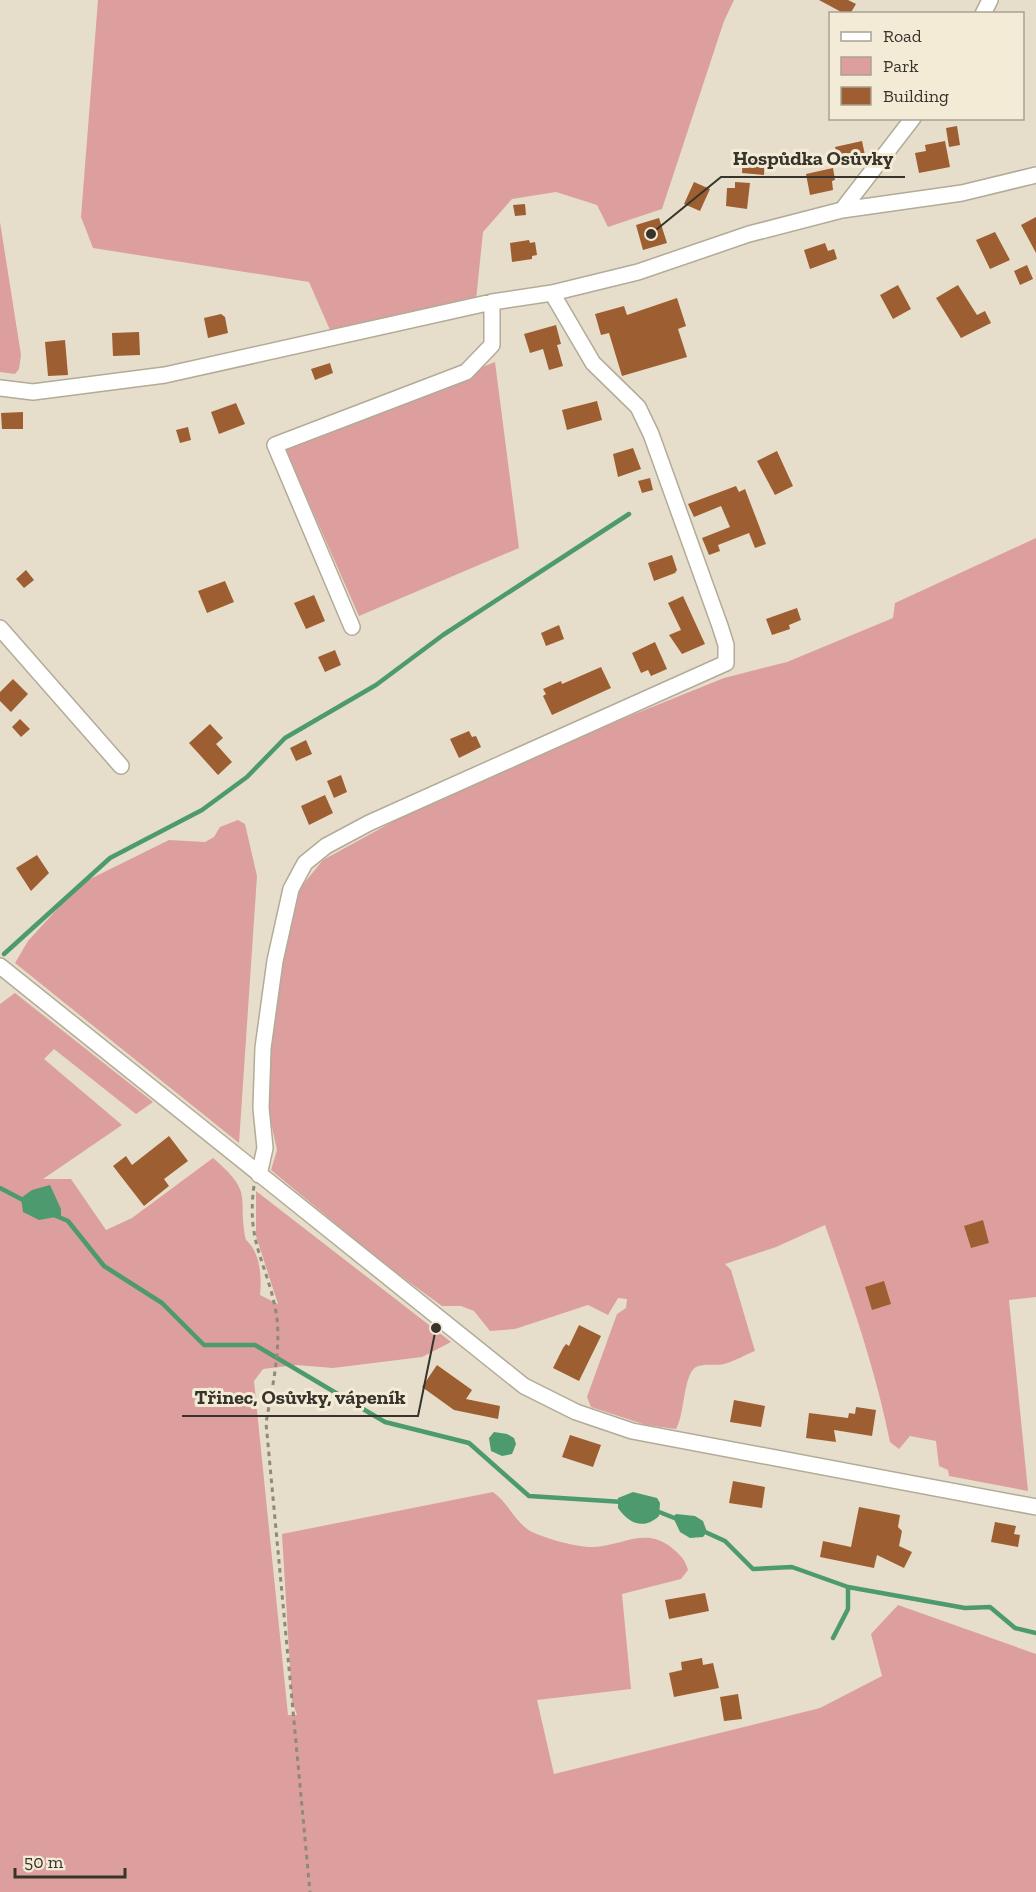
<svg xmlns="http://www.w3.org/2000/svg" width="1036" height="1892" font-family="'Zilla Slab',serif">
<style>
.green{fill:#dc9f9e}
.water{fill:#4c9a6e}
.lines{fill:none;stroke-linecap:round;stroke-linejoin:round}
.stream{stroke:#4c9a6e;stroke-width:4.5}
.building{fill:#9d5e31}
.minor-casing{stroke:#b2ab98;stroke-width:18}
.path{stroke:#8e897b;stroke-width:3;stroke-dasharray:4.5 4.5;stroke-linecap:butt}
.minor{stroke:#fff;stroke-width:15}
.leader{fill:none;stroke:#37342c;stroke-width:2}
.callout-dot{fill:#37342c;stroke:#f4ebd7;stroke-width:2}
.callout-label{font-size:20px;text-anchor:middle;font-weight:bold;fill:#37342c;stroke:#f4ebd7;stroke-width:6;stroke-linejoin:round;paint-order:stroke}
</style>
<rect width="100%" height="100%" fill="#e6deca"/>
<!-- green -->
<path class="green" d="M98 0H734L724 21 662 209 608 227 597 205 556 192 512 199 483 232 476 300 330 330 309 282 93 248 81 217Z
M0 222 21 355 19 369 15 374 0 372Z
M495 362 519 548 359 616 284 446Z
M1036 538V1297L1009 1300 1028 1491 949 1476 948 1470 939 1466 936 1441 910 1436 899 1449 890 1442C875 1367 850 1297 825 1225L776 1247 725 1264 731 1270 755 1351C745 1355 735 1361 724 1364 716 1366 704 1363 696 1367 683 1375 685 1414 676 1429L646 1425 591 1407 587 1397 617 1314 626 1308 627 1299 618 1298 608 1315 588 1305 515 1329 490 1331 474 1311 461 1306H442L383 1263 271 1170 277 1150 267 1105 274 1000 294 902 301 887 323 860 396 820 600 728 724 678 787 662 893 618 895 603Z
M238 820 245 824 257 876 239 1143 15 963 28 941 80 884 169 840 205 842 214 837 220 827Z
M15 993 153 1102 136 1114 54 1049 44 1059 122 1125 43 1179H71L106 1230 132 1218 213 1158C255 1194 237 1195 246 1240 260 1252 262 1276 260 1295L278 1304 256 1236V1191L451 1342 422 1357 333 1368 296 1365 263 1369 254 1381 288 1715H297L292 1701 282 1534 493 1492C507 1502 514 1519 527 1529 538 1537 579 1548 593 1547 622 1546 646 1526 672 1548 680 1555 685 1559 688 1570L681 1579 622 1594 631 1689 537 1700 554 1774 820 1708 882 1676 871 1634 898 1605 1036 1654V1892H0V1004Z"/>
<!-- water -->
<path class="water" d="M50 1185 61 1209V1216L39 1220 23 1212 21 1198 32 1190Z
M494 1432 507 1434 514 1438 516 1444 512 1454 502 1456 491 1451 489 1438Z
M633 1492 657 1498 660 1503 659 1516C644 1530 629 1524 618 1508V1498Z
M676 1514 695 1516 703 1521 707 1532 703 1537 690 1538 680 1532 673 1517Z"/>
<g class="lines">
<!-- stream -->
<path class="stream" d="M4 954 110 858 202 810 247 777 285 738 376 685 443 635 629 514
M0 1188 25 1201
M54 1215 68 1221 104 1266 162 1303 204 1345H255L385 1422 469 1443 529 1496 623 1502
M654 1510 677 1519
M703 1531 725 1541 753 1569 792 1567 848 1587 965 1608 990 1607 1015 1628 1036 1633
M833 1638 848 1609V1587"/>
</g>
<!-- building -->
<path class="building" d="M819 0H848L856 4 850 14H845Z
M957 126 960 145 949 147 946 128Z
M862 141 866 160 840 166 835 147Z
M945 141 950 167 919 173 915 153 926 151 925 145Z
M743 155 765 157 764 175 742 173Z
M833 168 835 180 832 181 833 190 810 195 806 174Z
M694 182 710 189 700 211 684 204Z
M735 182 750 183 747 209 726 206 727 188H735Z
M525 204 526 215 515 216 513 205Z
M1036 217V253L1021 225Z
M659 218 667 243 643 250 636 225Z
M995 232 1010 260 990 269 976 240Z
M529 240 530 243 535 242 537 255 532 256V259L512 262 510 243Z
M825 243 828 251 834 249 837 259 810 269 804 250Z
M1027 265 1033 279 1020 285 1014 271Z
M898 285 911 309 893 319 880 295Z
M958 285 977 315 985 311 991 323 961 338 936 298Z
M677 298 686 326 678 329 687 357 622 376 609 333 601 335 595 314 624 306 627 315Z
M221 314 225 317 228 333 208 338 204 318Z
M556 325 561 344 557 345 563 366 549 370 543 349 530 353 524 334Z
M139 332 140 355 113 356 112 333Z
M65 340 68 375 48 376 45 342Z
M330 363 333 373 315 380 311 369Z
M597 401 602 420 567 430 562 410Z
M236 403 245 424 219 434 211 412Z
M23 412V429H2L1 413Z
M188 427 191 440 180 443 176 430Z
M633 448 641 469 618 477 613 454Z
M777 451 793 486 775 495 757 461Z
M650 478 653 490 642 493 638 481Z
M736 486 739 492 745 489 766 544 755 548 749 533 718 545 720 551 709 555 702 538 730 527 721 506 694 517 688 504Z
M672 555 677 570 675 573 654 581 648 563Z
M26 570 34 580 24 588 16 579Z
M225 581 234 602 207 613 198 591Z
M314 595 325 621 306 629 294 603Z
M683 596 705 644 682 654 669 635 681 630 668 603Z
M797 608 801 620 789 625 790 629 772 635 766 619Z
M559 625 564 639 546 646 541 633Z
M655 642 667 669 651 676 648 670 641 673 632 653Z
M335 650 341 665 325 672 318 657Z
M601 667 611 688 552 715 543 696 546 694 543 689 561 681 562 684Z
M13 679 28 694 11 712 0 701V692Z
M20 719 30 729 21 737 12 727Z
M210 724 223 738 216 744 232 762 218 775 189 743Z
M469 731 472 737 476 736 481 747 459 758 450 739Z
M306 740 312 754 296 761 290 748Z
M341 775 347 792 334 798 327 781Z
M325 795 333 813 309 825 301 806Z
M37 855 49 873 31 891 16 868Z
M169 1136 188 1161 164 1179 169 1186 144 1206 113 1166 126 1156 132 1165Z
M983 1220 989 1243 971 1248 964 1226Z
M884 1281 891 1304 872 1310 865 1287Z
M579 1325 601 1336 579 1381 553 1368 563 1348 566 1344 569 1346Z
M437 1365 472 1390 466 1399 500 1406 498 1419 454 1410 422 1387Z
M734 1400 765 1406 761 1427 730 1422Z
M856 1407 876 1410 872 1436 834 1430 836 1442 806 1438 809 1413 848 1418 849 1413 855 1414Z
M570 1435 601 1445 593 1467 562 1457Z
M733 1481 765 1487 762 1508 729 1503Z
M859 1507 900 1515 898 1527 902 1531 899 1546 912 1552 904 1568 877 1555 874 1568 820 1557 823 1541 851 1547Z
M995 1522 1016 1526 1014 1534 1020 1535 1018 1547 991 1542Z
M705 1593 709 1611 669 1619 665 1600Z
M702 1658 703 1665 713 1663 719 1688 674 1697 669 1673 682 1670 681 1662Z
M738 1694 742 1719 724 1721 720 1697Z"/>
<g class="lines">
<!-- minor casing -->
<g class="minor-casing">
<path id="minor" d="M983 14 990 0
M842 210 913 118
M0 388 33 392 165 375 492 302 552 293 638 272 749 234 842 210 962 193 1036 175
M352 627 275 445 466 372 492 345V302
M0 628 121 766
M0 966 524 1386 576 1412 632 1431 1036 1507
M259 1175 265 1148 261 1108 263 1048 275 961 291 889 305 863 326 846 369 823 726 663V645L720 626 651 434 638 407 593 363 552 293"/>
</g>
<!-- path -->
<path class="path" d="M254 1186C246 1242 267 1263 276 1312 282 1347 272 1388 266 1423L310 1892"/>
<!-- minor -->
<use href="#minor" class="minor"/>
</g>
<!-- callouts -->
<path class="leader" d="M651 234L721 177H905M436 1328L418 1416H182"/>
<g class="callout-dot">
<circle cx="651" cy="234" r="6"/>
<circle cx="436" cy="1328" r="6"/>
</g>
<g class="callout-label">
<text x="813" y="165">Hospůdka Osůvky</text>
<text x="300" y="1404">Třinec, Osůvky, vápeník</text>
</g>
<!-- legend -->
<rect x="829" y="12" width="195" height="108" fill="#f4ebd7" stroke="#a8a293" stroke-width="1.5"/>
<rect x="841" y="32" width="30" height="9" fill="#ffffff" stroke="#a8a293" stroke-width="1.5"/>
<text x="883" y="42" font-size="18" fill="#37342c">Road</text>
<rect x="841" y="57" width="30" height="18" fill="#dc9f9e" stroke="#a8a293" stroke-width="1.5"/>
<text x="883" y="72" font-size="18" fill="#37342c">Park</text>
<rect x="841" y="87" width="30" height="18" fill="#9d5e31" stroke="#a8a293" stroke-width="1.5"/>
<text x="883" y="102" font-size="18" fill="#37342c">Building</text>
<!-- scale -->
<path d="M15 1868v9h110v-9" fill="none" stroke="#37342c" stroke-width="3"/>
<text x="24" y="1868" font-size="18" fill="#37342c" stroke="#f4ebd7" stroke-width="4.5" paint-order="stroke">50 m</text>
</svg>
